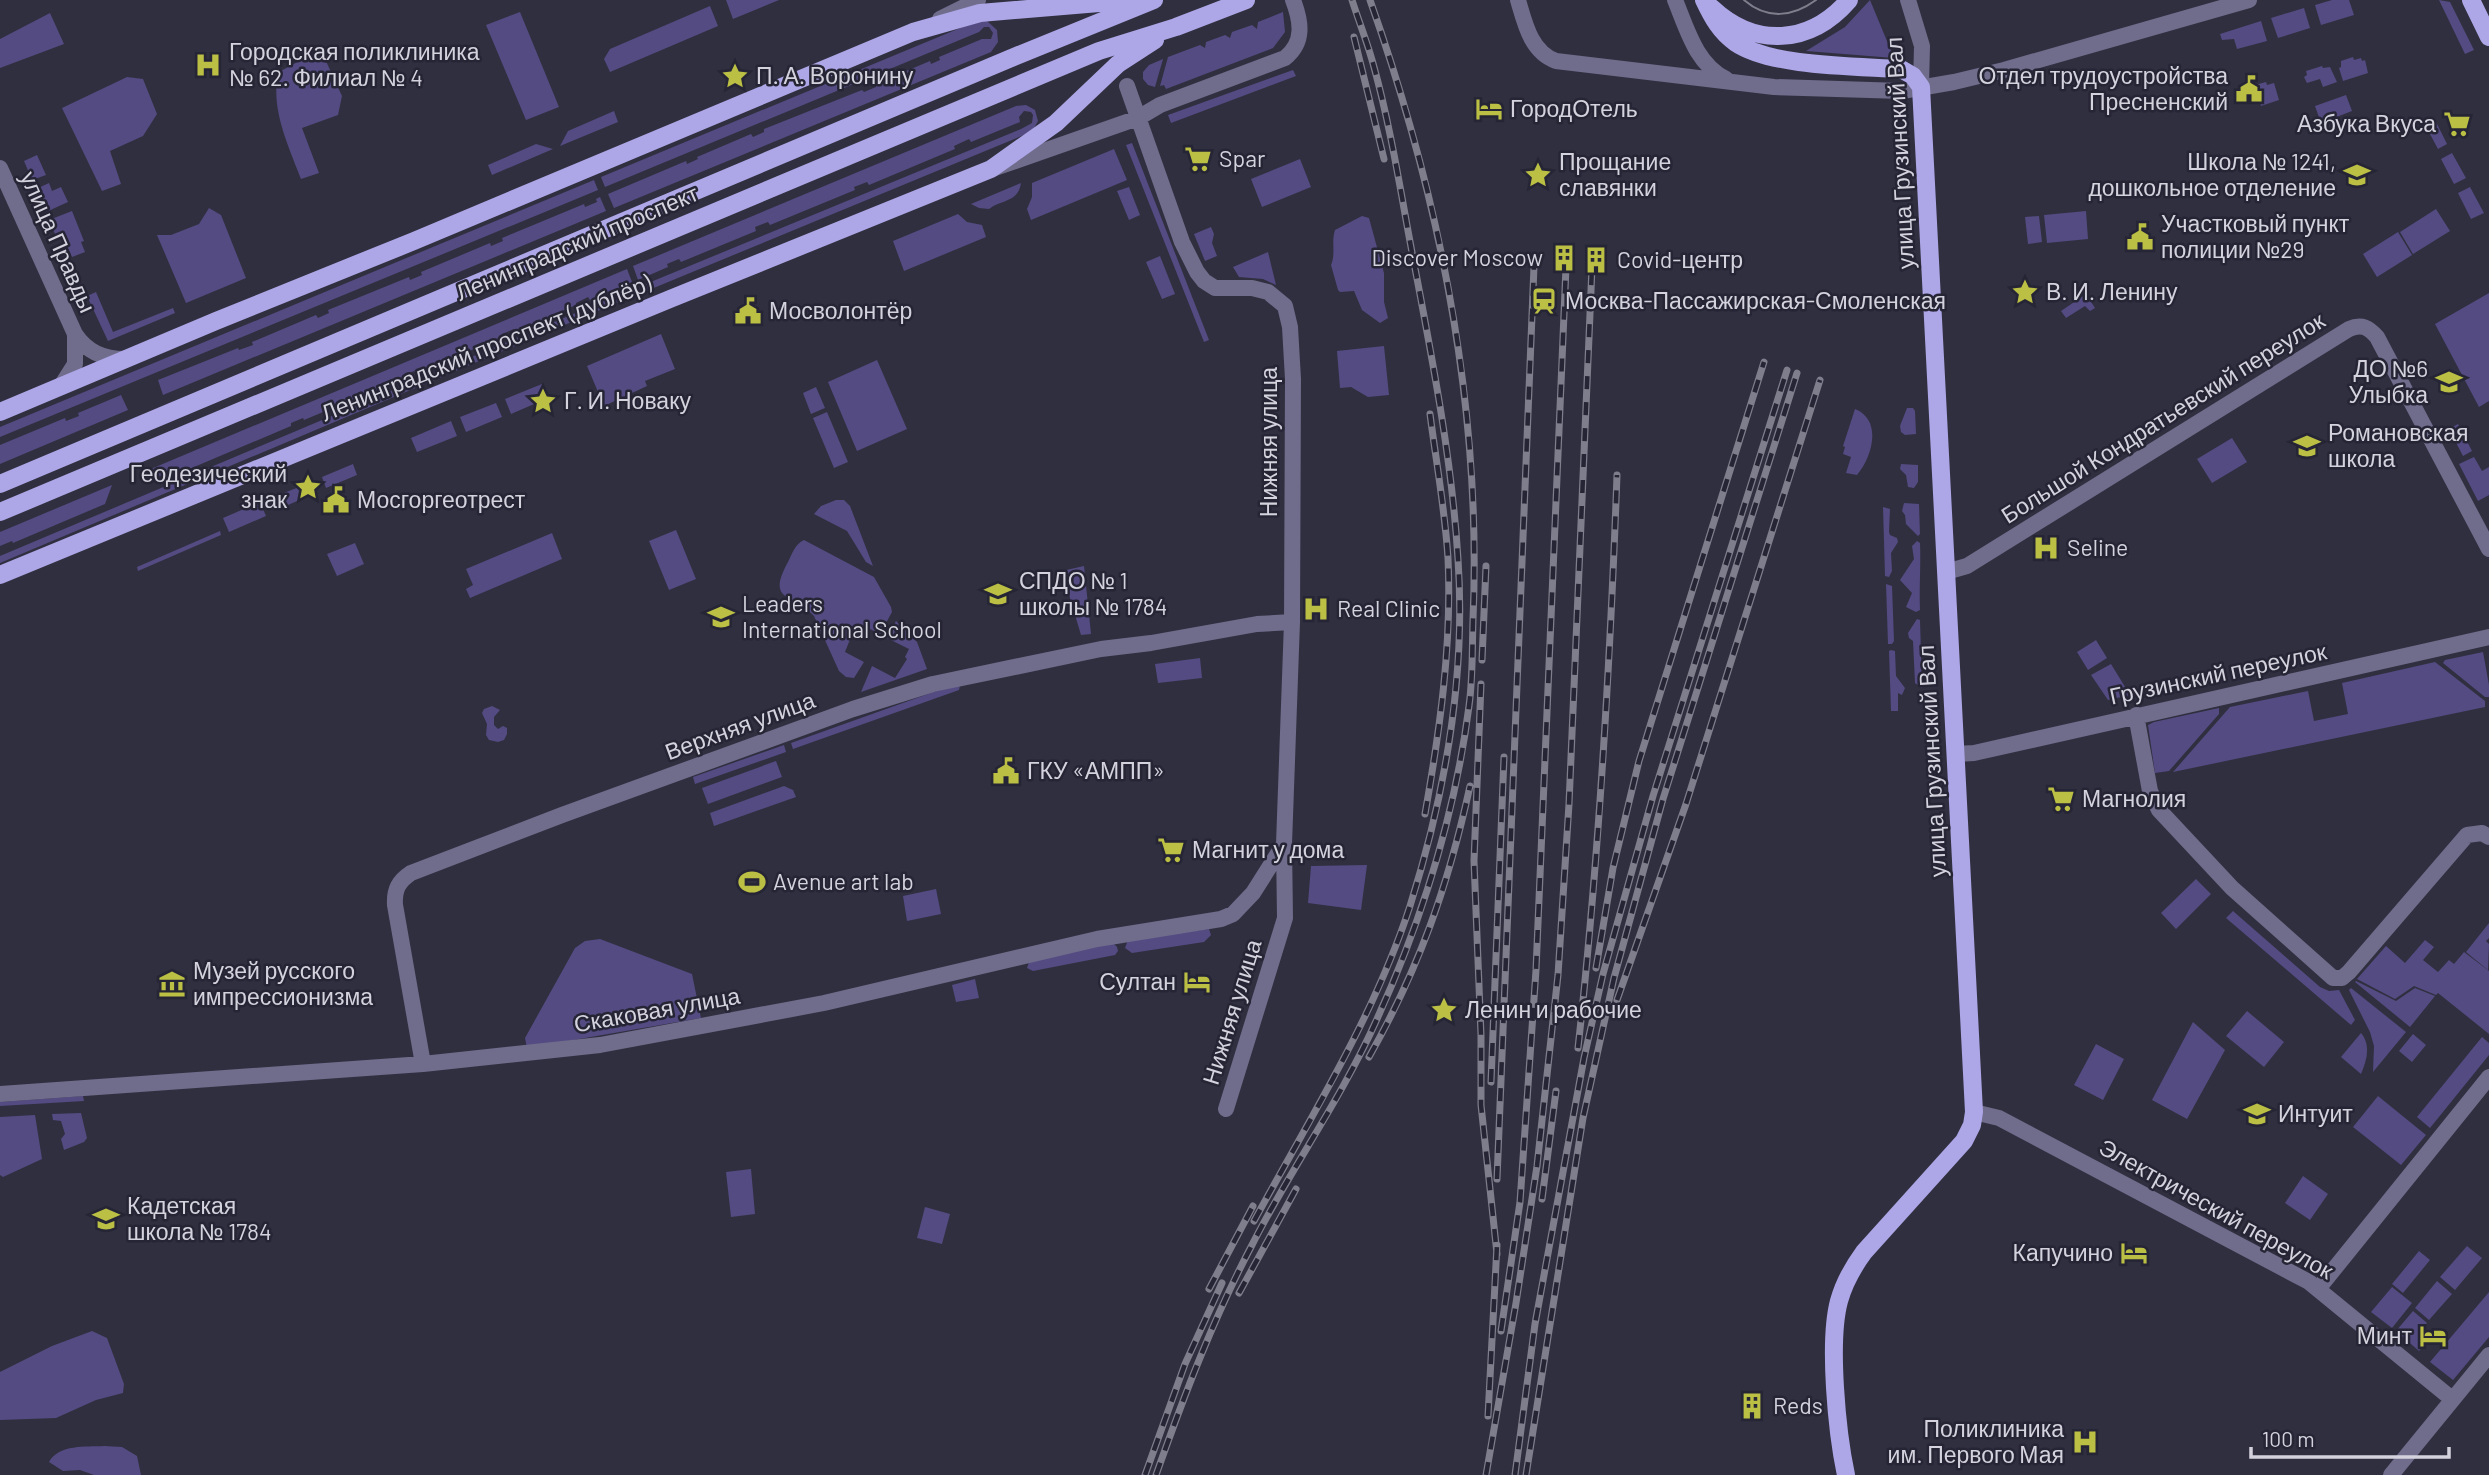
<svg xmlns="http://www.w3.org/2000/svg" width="2489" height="1475" font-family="Barlow,sans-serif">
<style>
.green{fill:#534b82}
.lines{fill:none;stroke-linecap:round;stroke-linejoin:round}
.minor{stroke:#6f6c8c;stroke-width:16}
.major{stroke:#ada6e7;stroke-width:18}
.tram{stroke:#7f7e8c;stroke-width:2}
.rail-casing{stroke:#7f7e8c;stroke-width:7}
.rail{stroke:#262535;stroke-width:4.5;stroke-dasharray:13;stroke-linecap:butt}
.labels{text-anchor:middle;stroke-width:5;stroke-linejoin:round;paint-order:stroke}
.poi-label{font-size:23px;fill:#d3d2dd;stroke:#262535;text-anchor:start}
.street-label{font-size:23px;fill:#d3d2dd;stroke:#262535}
</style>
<rect width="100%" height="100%" fill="#302f3f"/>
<!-- green -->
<path class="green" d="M726 0H779L733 19Z
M1870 0 1894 58 1806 51 1845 27Z
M2332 0H2349L2354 15 2321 25 2315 5Z
M2439 0 2450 2 2474 50 2465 54Z
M710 6 718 26 610 72 604 59 610 49Z
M2304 8 2310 28 2278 38 2271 18Z
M520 12 559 107 526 120 486 25Z
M1283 12 1285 32 1273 48 1166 89 1164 85 1160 86 1168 57 1200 45 1205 48 1206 42 1225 35 1230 38 1232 32 1252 25 1257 29 1258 22Z
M50 13 64 44 0 68V39Z
M977 21H987L997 30 998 42 991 52 614 208 608 194 686 161 687 164 698 159 697 157 751 134 753 137 764 132V129L862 90 864 92 876 87 875 84 930 61 931 64 940 60 939 57 982 39H991L993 33 989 27H984L979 32 605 187 601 177Z
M2261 21 2267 41 2237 49 2234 39 2222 40 2220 34Z
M314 53 325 59 342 96 338 115 302 128 319 173 301 179C289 147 269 106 279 72Z
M2353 57 2354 60 2361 58 2362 61 2365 60 2368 73 2343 81 2339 68 2341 67V61Z
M1163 59 1155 87 1148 85 1143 79V72L1149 65Z
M2322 66 2323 68 2330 67 2337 82 2323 87 2320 79 2307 83 2304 77 2307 75 2306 71Z
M1293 70 1296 76 1171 123 1168 115Z
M127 77 143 79 157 114 143 136 110 151 121 184 102 191 62 108Z
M2266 82 2267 85 2274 83 2279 100 2261 106 2255 85Z
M2346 95 2352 111 2321 123 2315 106Z
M1026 105 1035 110 1038 121 1033 130 1024 135 644 292 641 286 1021 129 1032 123 1033 115 1031 112 1024 111 1019 117 1020 122 971 142 969 139 954 146 955 149 869 185 867 182 854 187 855 190 770 225 768 222 755 227 756 231 681 262 679 259 667 264 668 267 638 280 633 266 1016 106Z
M614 111 618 122 560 146 568 131Z
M2434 118 2447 144 2438 149 2424 123Z
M1132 143 1209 340 1204 342 1126 145Z
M536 144 553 149 492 175 488 165Z
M1114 149 1127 180 1031 220 1027 209 1032 197V183Z
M2452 153 2466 178 2454 184 2441 159Z
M37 155 46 175 32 180 24 161Z
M1300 159 1311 187 1262 207 1251 179Z
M594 180 598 190 0 437V427Z
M49 183 52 191 61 187 68 202 46 212 36 189Z
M1021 183C1018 203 1002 199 989 209L979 208 971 204Z
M1129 187 1140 215 1129 220 1117 191Z
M2470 187 2484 213 2471 219 2458 193Z
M600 197 606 211 163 395 158 380 238 348 239 350 253 345 252 342 316 315 318 318 329 313 328 310 409 277 410 280 422 275 421 272 490 243 491 246 503 241 502 238 584 204 585 207 597 202 596 199Z
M209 208 221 215 246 278 186 303 157 235H171L199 224Z
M2436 209 2450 231 2413 254 2400 232Z
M72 211 84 241 81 242 85 252 72 257 61 232 55 234 49 220Z
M2086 211 2088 239 2047 243 2044 215Z
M958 214 967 222 982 225 986 237 904 271 893 241Z
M1362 216 1369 218 1384 273V302L1388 318 1380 323 1362 310 1354 291 1340 292 1338 290 1331 265C1336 254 1331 242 1335 230Z
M2039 216 2042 242 2028 244 2025 217Z
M1211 227 1214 234 1212 243 1217 256 1205 261 1194 234Z
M2398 232 2412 255 2377 277 2363 254Z
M1268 252 1276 285 1263 279 1239 277 1233 267Z
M1160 256 1175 294 1162 299 1146 262Z
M627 269 632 282 590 300 588 297 576 303V305L516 331 514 329 502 334 503 337 416 373 414 371 402 376V379L304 420 303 418 291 423V426L187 470 185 467 173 472 174 476 167 478 146 471Z
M635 288 638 294 0 563V556Z
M96 292 113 332 173 308 175 313 108 341 87 296Z
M2489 293V401L2479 407 2435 324Z
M2086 294 2095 308 2090 311 2085 306 2066 318 2061 311Z
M661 334 675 369 645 381 647 386 604 406 587 366Z
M1384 346 1389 395 1368 397 1351 387 1340 388 1337 351Z
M877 360 907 429 857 451 828 382Z
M542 384 548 398 511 414 505 399Z
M816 387 825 408 811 414 803 393Z
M121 395 128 410 0 464V445L65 418 66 421 79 416 78 413Z
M496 403 502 417 466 432 460 417Z
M1907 408H1913L1915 411 1916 434 1905 435 1901 432 1900 426Z
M1855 409C1883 420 1872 458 1857 475L1846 473 1851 457 1843 454 1845 447 1843 446Z
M827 412 848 462 834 468 813 418Z
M451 421 457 436 417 452 411 438Z
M2458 424 2472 451 2463 456 2449 429Z
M2232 438 2247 462 2212 483 2197 459Z
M2474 457 2482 471 2489 467V495L2478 501 2459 464Z
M353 464 357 475 326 488 322 477Z
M1901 464 1918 465V482L1914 488 1908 487 1906 475 1900 469Z
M312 482 316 493 281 508 276 496Z
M112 485 105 504 13 543 12 541 0 546V532Z
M836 500H844L850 506 873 566 866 562 847 531 814 514 821 506Z
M260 502 266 516 229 532 223 518Z
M1904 503 1919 504 1920 534 1918 536 1906 524 1905 515 1902 511Z
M1883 507 1890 509 1889 532 1890 535 1897 538 1898 542 1891 553 1892 571 1889 577 1885 576Z
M676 530 696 579 669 590 649 541Z
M220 531 221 535 138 571 137 567Z
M552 533 562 559 470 598 466 589 473 585 466 569Z
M804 540 874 577 891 607 892 612 880 634 860 624 855 632H853L845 652 864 662 854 678 846 677 839 671 814 616C792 593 766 602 788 562 792 554 795 544 804 540Z
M1917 541 1920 543C1921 566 1919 587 1920 610L1916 612 1906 607 1912 593 1900 580 1914 559 1912 546Z
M355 543 364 564 337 576 327 554Z
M1084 566 1091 634 1081 635 1062 571Z
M1886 584 1892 586 1894 641 1892 644H1888Z
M1917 619 1920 620 1922 688 1915 683 1913 641 1909 638 1908 633Z
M896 621 917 642 927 669 861 692 872 666 895 678 907 659 905 657 909 649 887 638Z
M2096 640 2107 658 2088 670 2077 652Z
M1891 650 1895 651 1896 676 1905 688 1902 695 1898 693V711H1891L1889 651Z
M2483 652 2489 685V697H2485L2443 663 2445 660Z
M1200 658 1202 678 1158 683 1155 664Z
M2435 662 2485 701V707L2173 772 2230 707 2308 691 2314 721 2348 714 2342 683Z
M2111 664 2130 695 2108 700 2091 675Z
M956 684 960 685 959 690 793 749 791 743Z
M492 706 500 710 494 717V725L498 729 503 726 507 728V734L504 740 498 742 489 740 486 735 487 724 482 713 484 709Z
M2219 708V714L2169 771 2155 773 2148 725 2154 722Z
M784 745 786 752 695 784 693 777Z
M776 761 782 777 708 804 702 788Z
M784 786 793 790 796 797 714 826 710 813Z
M1367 865 1361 910 1308 903 1311 866Z
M2196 879 2211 894 2176 929 2161 913Z
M936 889 941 914 907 921 903 896Z
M2233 911 2320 987 2329 991 2339 990 2355 1020 2351 1025 2226 918Z
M2489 923V938L2486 941 2489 944 2488 970 2466 952Z
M1209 929 1211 935 1204 942 1132 953 1125 948 1128 940Z
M600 939 692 974 701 1018 527 1048 525 1038 575 948 585 941Z
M2425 940 2434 947 2423 960 2438 972 2449 960 2454 964 2464 952 2489 971V1034L2438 993 2436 995 2414 986 2395 999 2357 979 2386 946 2405 963Z
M1113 943 1117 947 1118 951 1115 955 1033 971 1027 968 1029 962Z
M975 979 979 998 956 1002 952 985Z
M2356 981 2396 1001 2415 988 2435 996 2410 1027 2355 982Z
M2351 988 2406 1032 2373 1072 2374 1046 2370 1032 2349 990Z
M2247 1011 2284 1042 2264 1067 2226 1036Z
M2193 1022 2225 1050 2187 1119 2152 1100Z
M2361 1033C2371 1045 2367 1060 2361 1074L2341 1057Z
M2413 1034 2426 1045 2412 1062 2399 1051Z
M2482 1037 2489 1043V1055L2430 1128 2417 1117Z
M2096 1044 2124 1059 2103 1100 2074 1085Z
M83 1096 84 1101 0 1106V1102Z
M2378 1096 2426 1135 2401 1165 2353 1127Z
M81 1113 87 1138 84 1142 64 1150 61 1139 65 1134 61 1121 53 1120 52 1114Z
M35 1115 42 1159 3 1177 0 1175V1117Z
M751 1169 755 1214 731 1217 726 1172Z
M2303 1176 2328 1194 2310 1220 2285 1203Z
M925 1207 950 1214 942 1244 917 1238Z
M2467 1246 2482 1258 2455 1290 2440 1277Z
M2419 1251 2430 1260 2403 1293 2392 1284Z
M2437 1281 2452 1294 2429 1320 2415 1308Z
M2392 1287 2412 1303 2392 1328 2371 1312Z
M2489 1292V1337L2453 1380 2430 1362Z
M2413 1311 2427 1323 2421 1330 2430 1337 2419 1351 2396 1331Z
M92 1331 107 1338 124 1384 123 1393 96 1400 56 1418 0 1420V1372L52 1346Z
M104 1446 122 1447 137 1456 141 1475H94L80 1470 63 1471 49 1462C59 1444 86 1447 104 1446Z"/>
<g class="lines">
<!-- minor -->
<path class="minor" d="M1518 0C1525 24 1531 52 1556 61L1774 87 1902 91 1954 82 2004 70 2249 0
M1675 0C1687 29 1696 64 1726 79
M1908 0 1922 46 1921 87
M940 19 978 0
M0 168 75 334C87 352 103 359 125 359
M995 168 1138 118 1160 105 1285 58C1305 42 1301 21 1293 0
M61 386 75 364V334
M1946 572 1967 566 2349 329C2362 323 2369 328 2377 337L2489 549
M2136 715 2150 791 2159 810 2232 888 2333 978H2342L2349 972 2467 835 2482 833 2489 837
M1956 754 1974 753 2489 637
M423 1064 395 905C394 889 399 881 411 873L562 815 853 709 933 684 1101 649 1151 643 1257 624 1292 622
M0 1094 423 1064 600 1045 824 1003 1097 939 1221 919 1233 914 1253 893 1284 844 1292 622 1293 379 1290 327 1285 306 1268 292 1252 288H1215L1204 281 1197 272 1182 242 1127 86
M1226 1109 1285 918 1284 844
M1974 1112 1999 1118 2309 1282 2452 1399
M2318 1289 2489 1077
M2391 1475 2489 1355"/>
<!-- major -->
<path class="major" d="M1704 0C1712 17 1720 32 1736 43 1772 67 1856 66 1901 69L1913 76 1921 87 1974 1112 1972 1125 1964 1141 1864 1252C1853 1267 1844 1283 1839 1301 1828 1342 1837 1433 1846 1475
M2471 0 2489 37
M1712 8C1755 48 1810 45 1849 0
M0 412 216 321 414 241 913 32 980 13 1135 0
M0 484 1009 59 1154 0
M0 512 1099 51 1176 27 1246 0
M0 575 670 299 991 169 1056 123 1118 64 1155 40"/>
<!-- tram -->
<path class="tram" d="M1744 0C1767 20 1793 17 1816 0"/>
<!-- rail casing -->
<g class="rail-casing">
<path id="rail" d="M1354 37 1384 159
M1482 660 1486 566
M1481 684 1474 861 1481 1035V1105L1497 1254
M1425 814C1440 729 1452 644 1448 558 1445 510 1436 461 1430 414
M1596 968 1613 868 1639 761 1764 362
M1617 1000 1686 804 1820 380
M1578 1048C1599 858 1610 667 1617 475
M1369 1057C1419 968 1448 887 1470 786
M1491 1082 1504 757
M1497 1179 1534 266
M1542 1199 1556 1091
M1254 1221C1310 1118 1374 1017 1410 906 1445 795 1466 675 1458 559 1452 461 1433 363 1415 268 1402 201 1392 132 1374 67 1368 44 1359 22 1352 0
M1209 1289 1253 1206
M1239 1293 1296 1189
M1501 1331 1520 1202 1536 970 1566 267
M1488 1416 1497 1245
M1145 1475 1185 1364 1222 1283
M1156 1475C1184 1396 1213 1319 1252 1245 1291 1168 1342 1098 1377 1019 1422 920 1455 815 1469 706 1473 677 1472 649 1473 620 1482 407 1441 201 1370 0
M1486 1475 1516 1303 1537 1166 1558 975 1569 804 1592 267
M1515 1475 1535 1324 1584 1058 1603 974 1653 796 1787 370
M1526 1475 1583 1118 1614 978 1663 799 1797 373"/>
</g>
<!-- rail -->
<use href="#rail" class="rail"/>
</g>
<!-- icons -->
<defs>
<g id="hospital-bare" transform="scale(2.1)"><path d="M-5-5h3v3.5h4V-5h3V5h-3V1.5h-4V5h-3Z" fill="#bbc045" stroke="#262535" stroke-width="2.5" paint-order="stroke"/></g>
<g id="sight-bare" transform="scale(2.1)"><path d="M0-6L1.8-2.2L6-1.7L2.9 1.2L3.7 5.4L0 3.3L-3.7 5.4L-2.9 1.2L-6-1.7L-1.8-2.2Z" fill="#bbc045" stroke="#262535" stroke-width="2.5" paint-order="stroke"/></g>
<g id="civic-bare" transform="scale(2.1)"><path d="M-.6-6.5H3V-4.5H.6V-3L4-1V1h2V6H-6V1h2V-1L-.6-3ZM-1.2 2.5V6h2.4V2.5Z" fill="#bbc045" stroke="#262535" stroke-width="2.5" paint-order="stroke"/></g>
<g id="hotel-bare" transform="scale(2.1)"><path d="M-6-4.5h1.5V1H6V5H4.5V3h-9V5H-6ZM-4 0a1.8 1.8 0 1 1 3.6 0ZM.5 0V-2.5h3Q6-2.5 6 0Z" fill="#bbc045" stroke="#262535" stroke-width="2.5" paint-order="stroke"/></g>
<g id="supermarket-bare" transform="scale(2.1)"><path d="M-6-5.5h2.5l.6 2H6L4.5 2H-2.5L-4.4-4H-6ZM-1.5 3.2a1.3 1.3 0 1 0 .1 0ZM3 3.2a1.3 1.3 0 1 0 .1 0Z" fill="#bbc045" stroke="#262535" stroke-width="2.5" paint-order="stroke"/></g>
<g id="school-bare" transform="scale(2.1)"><path d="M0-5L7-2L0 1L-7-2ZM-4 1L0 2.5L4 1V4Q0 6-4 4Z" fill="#bbc045" stroke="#262535" stroke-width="2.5" paint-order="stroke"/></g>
<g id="building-bare" transform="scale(2.1)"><path d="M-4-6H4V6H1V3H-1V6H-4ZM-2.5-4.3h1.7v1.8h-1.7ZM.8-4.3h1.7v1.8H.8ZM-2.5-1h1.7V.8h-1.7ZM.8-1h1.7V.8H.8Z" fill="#bbc045" stroke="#262535" stroke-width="2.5" paint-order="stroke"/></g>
<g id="station-bare" transform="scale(2.1)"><path d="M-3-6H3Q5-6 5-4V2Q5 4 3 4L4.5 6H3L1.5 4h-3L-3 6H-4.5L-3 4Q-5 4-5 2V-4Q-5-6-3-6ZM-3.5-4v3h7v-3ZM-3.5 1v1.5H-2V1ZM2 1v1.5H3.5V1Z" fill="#bbc045" stroke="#262535" stroke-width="2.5" paint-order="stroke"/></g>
<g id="stadium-bare" transform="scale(2.1)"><path d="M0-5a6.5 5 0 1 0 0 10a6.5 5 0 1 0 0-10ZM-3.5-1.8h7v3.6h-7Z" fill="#bbc045" stroke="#262535" stroke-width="2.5" paint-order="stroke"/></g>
<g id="museum-bare" transform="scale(2.1)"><path d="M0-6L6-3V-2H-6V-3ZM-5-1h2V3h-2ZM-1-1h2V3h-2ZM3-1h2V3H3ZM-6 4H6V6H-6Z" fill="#bbc045" stroke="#262535" stroke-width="2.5" paint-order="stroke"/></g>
<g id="university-bare" transform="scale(2.1)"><path d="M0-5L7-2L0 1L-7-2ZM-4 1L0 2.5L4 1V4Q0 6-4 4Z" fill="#bbc045" stroke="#262535" stroke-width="2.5" paint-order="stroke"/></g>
</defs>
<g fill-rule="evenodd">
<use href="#hospital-bare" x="208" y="65"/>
<use href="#sight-bare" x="735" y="76"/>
<use href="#civic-bare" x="2249" y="89"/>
<use href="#hotel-bare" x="1489" y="109"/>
<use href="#supermarket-bare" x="2457" y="124"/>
<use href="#supermarket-bare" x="1198" y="159"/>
<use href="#sight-bare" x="1538" y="175"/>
<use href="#school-bare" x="2357" y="175"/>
<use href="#civic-bare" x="2140" y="237"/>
<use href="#building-bare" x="1564" y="258"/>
<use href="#building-bare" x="1596" y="260"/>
<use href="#sight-bare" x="2025" y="292"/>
<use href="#station-bare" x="1544" y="301"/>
<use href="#civic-bare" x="748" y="311"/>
<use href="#school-bare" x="2449" y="382"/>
<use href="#sight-bare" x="543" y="401"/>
<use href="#school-bare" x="2307" y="446"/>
<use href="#sight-bare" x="308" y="487"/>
<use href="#civic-bare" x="336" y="500"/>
<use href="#hospital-bare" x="2046" y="548"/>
<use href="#school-bare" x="998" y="594"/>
<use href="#hospital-bare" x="1316" y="609"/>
<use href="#school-bare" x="721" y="617"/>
<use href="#civic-bare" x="1006" y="771"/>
<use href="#supermarket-bare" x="2061" y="799"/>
<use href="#supermarket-bare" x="1171" y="850"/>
<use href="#stadium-bare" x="752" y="882"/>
<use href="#hotel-bare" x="1197" y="982"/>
<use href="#museum-bare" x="172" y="984"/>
<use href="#sight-bare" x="1444" y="1010"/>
<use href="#university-bare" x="2257" y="1114"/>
<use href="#school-bare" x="106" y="1219"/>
<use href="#hotel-bare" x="2134" y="1253"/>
<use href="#hotel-bare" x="2433" y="1336"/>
<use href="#building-bare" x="1752" y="1406"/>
<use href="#hospital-bare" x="2085" y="1442"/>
</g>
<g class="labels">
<!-- poi labels -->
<g class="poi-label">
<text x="229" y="60">Городская поликлиника<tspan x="229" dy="26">№ 62. Филиал № 4</tspan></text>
<text x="756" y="84">П. А. Воронину</text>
<text x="2228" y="84" text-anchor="end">Отдел трудоустройства<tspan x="2228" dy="26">Пресненский</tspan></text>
<text x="1510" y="117">ГородОтель</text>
<text x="2436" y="132" text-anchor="end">Азбука Вкуса</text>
<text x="1219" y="167">Spar</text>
<text x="1559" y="170">Прощание<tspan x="1559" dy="26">славянки</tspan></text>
<text x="2336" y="170" text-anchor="end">Школа № 1241,<tspan x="2336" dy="26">дошкольное отделение</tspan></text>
<text x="2161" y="232">Участковый пункт<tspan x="2161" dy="26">полиции №29</tspan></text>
<text x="1543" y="266" text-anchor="end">Discover Moscow</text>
<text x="1617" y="268">Covid-центр</text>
<text x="2046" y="300">В. И. Ленину</text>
<text x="1565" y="309">Москва-Пассажирская-Смоленская</text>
<text x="769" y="319">Мосволонтёр</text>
<text x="2428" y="377" text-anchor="end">ДО №6<tspan x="2428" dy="26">Улыбка</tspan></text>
<text x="564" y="409">Г. И. Новаку</text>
<text x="2328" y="441">Романовская<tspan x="2328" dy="26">школа</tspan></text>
<text x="287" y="482" text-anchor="end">Геодезический<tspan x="287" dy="26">знак</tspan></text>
<text x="357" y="508">Мосгоргеотрест</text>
<text x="2067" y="556">Seline</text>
<text x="1019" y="589">СПДО № 1<tspan x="1019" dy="26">школы № 1784</tspan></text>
<text x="742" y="612">Leaders<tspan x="742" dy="26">International School</tspan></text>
<text x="1337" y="617">Real Clinic</text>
<text x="1027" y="779">ГКУ «АМПП»</text>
<text x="2082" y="807">Магнолия</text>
<text x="1192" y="858">Магнит у дома</text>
<text x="773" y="890">Avenue art lab</text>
<text x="193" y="979">Музей русского<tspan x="193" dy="26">импрессионизма</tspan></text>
<text x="1176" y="990" text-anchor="end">Султан</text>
<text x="1465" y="1018">Ленин и рабочие</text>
<text x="2278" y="1122">Интуит</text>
<text x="127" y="1214">Кадетская<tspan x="127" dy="26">школа № 1784</tspan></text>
<text x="2113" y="1261" text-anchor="end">Капучино</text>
<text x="2412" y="1344" text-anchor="end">Минт</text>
<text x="1773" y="1414">Reds</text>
<text x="2064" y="1437" text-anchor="end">Поликлиника<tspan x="2064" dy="26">им. Первого Мая</tspan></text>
</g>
<!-- street labels -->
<g class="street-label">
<text transform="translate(1900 153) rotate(-93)" y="8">улица Грузинский Вал</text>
<text transform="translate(58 242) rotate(66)" y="8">улица Правды</text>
<text transform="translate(577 243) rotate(-23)" y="8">Ленинградский проспект</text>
<text transform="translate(486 348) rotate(-22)" y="8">Ленинградский проспект (дублёр)</text>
<text transform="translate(2163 418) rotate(-32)" y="8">Большой Кондратьевский переулок</text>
<text transform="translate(1269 442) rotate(-90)" y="8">Нижняя улица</text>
<text transform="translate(2218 674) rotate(-12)" y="8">Грузинский переулок</text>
<text transform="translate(740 726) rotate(-20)" y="8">Верхняя улица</text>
<text transform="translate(1932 761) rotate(-93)" y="8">улица Грузинский Вал</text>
<text transform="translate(657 1010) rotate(-10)" y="8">Скаковая улица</text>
<text transform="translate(1232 1012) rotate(-73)" y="8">Нижняя улица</text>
<text transform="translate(2216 1209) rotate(29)" y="8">Электрический переулок</text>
</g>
</g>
<!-- scale -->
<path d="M2251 1447v10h198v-10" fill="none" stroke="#d3d2dd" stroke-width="3.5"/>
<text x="2262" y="1447" font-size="21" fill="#d3d2dd" stroke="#262535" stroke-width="5" paint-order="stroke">100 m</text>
</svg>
